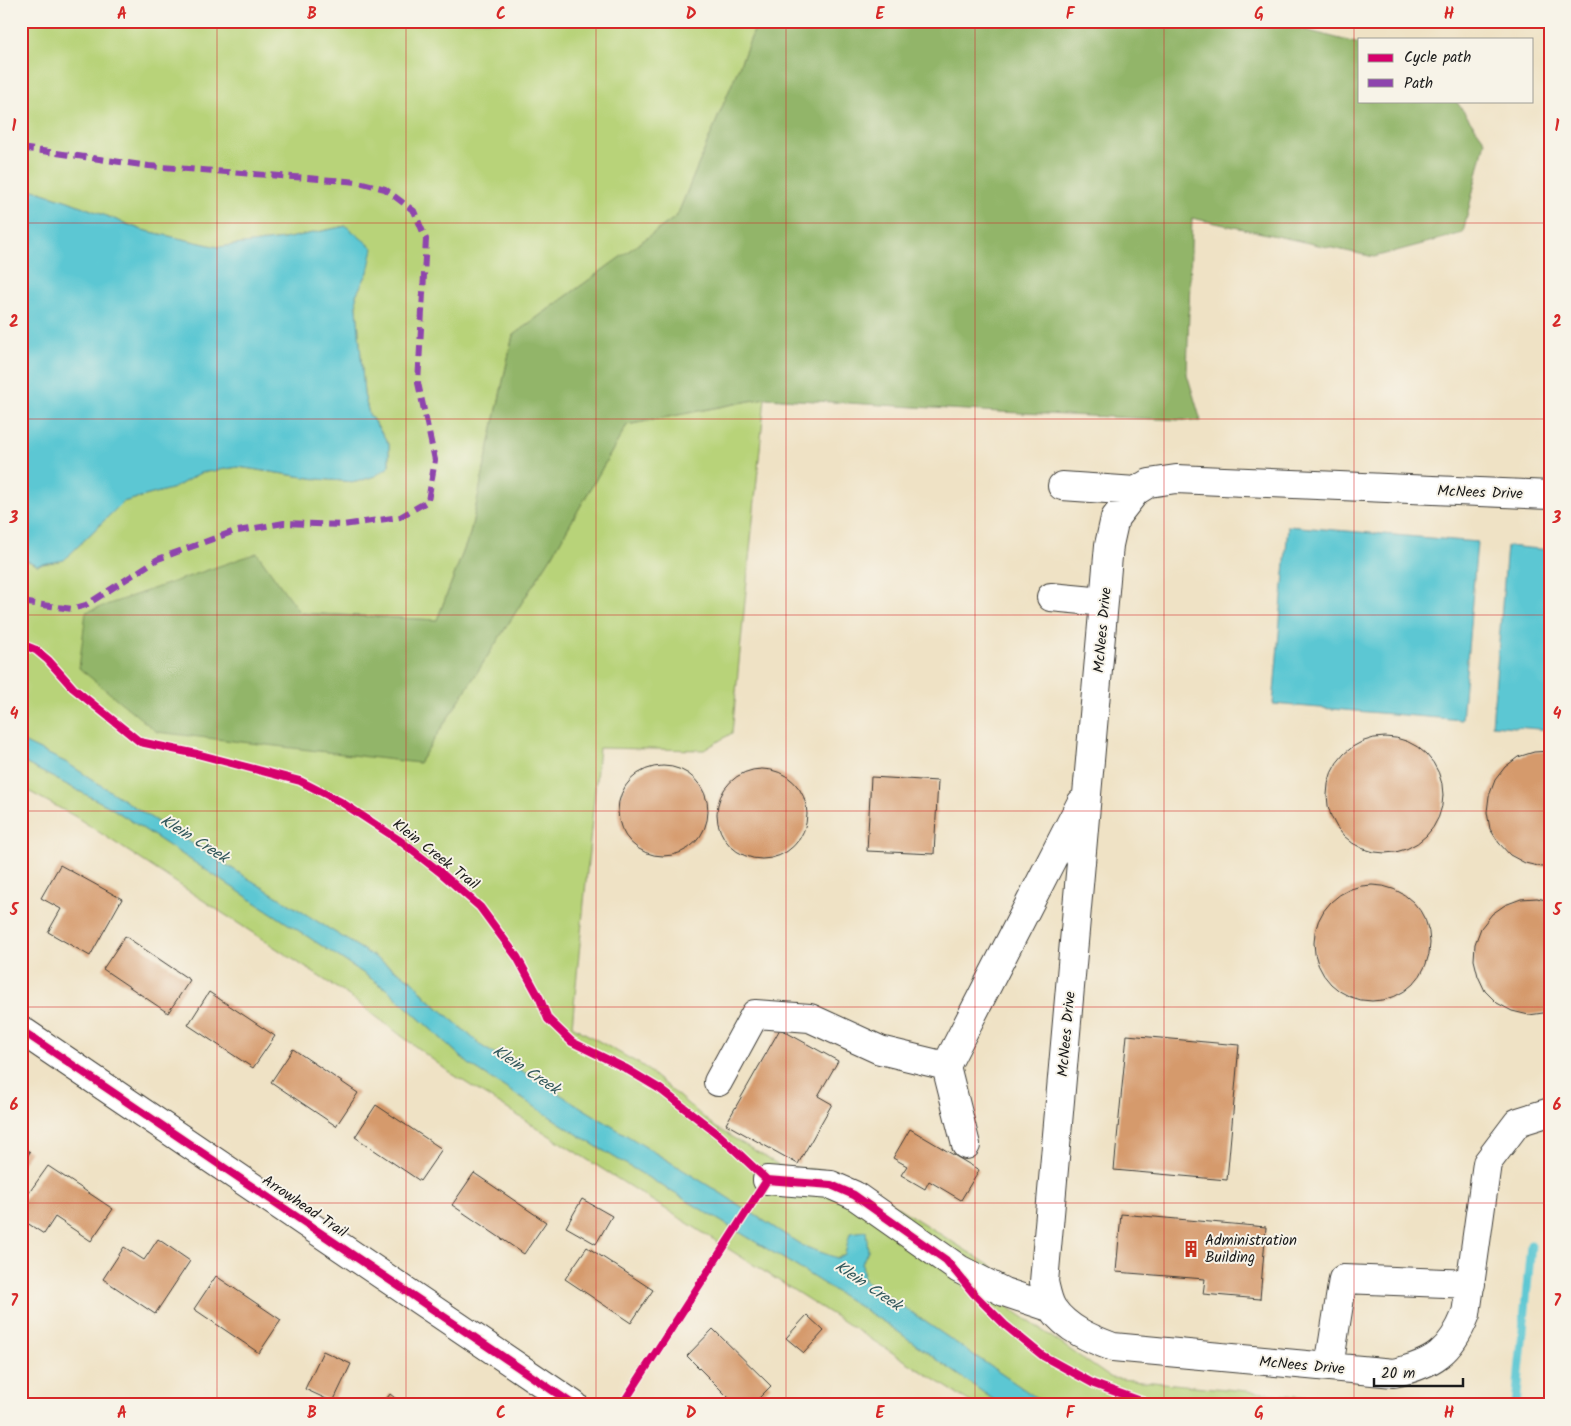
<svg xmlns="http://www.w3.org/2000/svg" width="1571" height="1426" font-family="Kalam,sans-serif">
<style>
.green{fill:#b8d379;stroke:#6a784a}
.forest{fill:#92b569;stroke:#576842}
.water{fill:#5bc7d3;stroke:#3c7278}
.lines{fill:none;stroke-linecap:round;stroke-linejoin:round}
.stream{stroke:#5bc7d3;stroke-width:9}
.building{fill:#d59a6c}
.minor-casing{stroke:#3c3a35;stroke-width:30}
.minor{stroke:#fff;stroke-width:28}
.quiet{stroke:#8e44ad;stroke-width:6;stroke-dasharray:12 6;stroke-linecap:butt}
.cycleway-casing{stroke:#f7f3e8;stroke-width:11}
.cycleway{stroke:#d6006c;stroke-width:8}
.grid{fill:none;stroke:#d62828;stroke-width:1;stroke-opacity:0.55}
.labels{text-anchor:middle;stroke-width:4;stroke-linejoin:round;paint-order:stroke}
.street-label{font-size:15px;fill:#1c1c1c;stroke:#f7f3e8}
.poi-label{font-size:15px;fill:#1c1c1c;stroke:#f7f3e8;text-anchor:start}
.water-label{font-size:16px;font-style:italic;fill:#32585c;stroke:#f7f3e8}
.neatline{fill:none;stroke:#d62828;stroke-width:2}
.grid-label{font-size:16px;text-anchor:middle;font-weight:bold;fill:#d62828}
</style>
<rect width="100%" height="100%" fill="#f7f3e8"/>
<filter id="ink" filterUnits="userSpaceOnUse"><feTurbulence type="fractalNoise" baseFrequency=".02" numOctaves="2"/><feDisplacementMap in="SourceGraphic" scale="10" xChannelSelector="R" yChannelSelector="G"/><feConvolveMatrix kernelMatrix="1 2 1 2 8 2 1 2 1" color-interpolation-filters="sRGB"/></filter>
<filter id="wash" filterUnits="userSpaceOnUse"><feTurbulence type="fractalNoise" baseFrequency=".0096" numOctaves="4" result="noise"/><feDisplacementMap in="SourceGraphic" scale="20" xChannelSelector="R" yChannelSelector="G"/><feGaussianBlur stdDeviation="1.12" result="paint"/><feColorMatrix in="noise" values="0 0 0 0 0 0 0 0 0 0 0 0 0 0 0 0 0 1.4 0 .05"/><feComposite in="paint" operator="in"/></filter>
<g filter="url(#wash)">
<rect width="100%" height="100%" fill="#efe2c5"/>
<!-- green -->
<path class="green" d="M21 21H758L677 216 513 335 470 534 437 620 300 613 86 612 419 763 553 554 627 425 765 398 732 733 704 750 599 748 572 1026 643 1066 715 1127 782 1167 822 1170 848 1176 1008 1277 1001 1302 1111 1378 1391 1405H1005L1025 1390 864 1280 862 1263 868 1250 849 1243 845 1254 836 1258 803 1246 722 1194 483 1047 426 997 413 981 159 823 67 763 21 741V558L37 565 64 560 123 502 174 488 200 473 238 467 317 479 356 482 375 476 389 466V444L369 414 364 394 356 295 368 272 346 226 284 239 218 247 142 230 68 201 21 186Z
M21 761 110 807 351 965 388 990 470 1065 594 1145 794 1265 890 1326 1001 1405H975L449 1072 349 996 76 817 21 787Z"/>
<!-- forest -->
<path class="forest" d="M758 21H1282L1286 25 1360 44V101H1456L1485 141 1463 233 1374 257 1192 218 1187 374 1201 421 999 412 765 398 627 425 553 554 419 763 157 732 79 668 86 612 257 553 300 613 437 620 470 534 513 335 677 216Z"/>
<!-- water -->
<path class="water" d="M21 186 68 201 142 230 218 247 284 239 346 226 373 248 368 272 356 295 364 394 369 414 389 444V467L375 476 356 482 317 479 238 467 200 473 174 488 123 502 64 560 37 565 21 558Z
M1288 526 1477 542 1462 720 1273 704Z
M1507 546 1550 550V730L1492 725Z
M21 741 67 763 159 823 413 981 426 997 483 1047 722 1194 803 1246 837 1258 845 1254 850 1233 866 1231 868 1250 862 1263 864 1280 1047 1405H1001L890 1326 794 1265 594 1145 470 1065 388 990 351 965 110 807 21 761Z"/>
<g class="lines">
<!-- stream -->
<path class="stream" d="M1516 1405 1531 1245"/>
</g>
<g id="blocks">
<!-- building -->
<path class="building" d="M1327 795a58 58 0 1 1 116 0a58 58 0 1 1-116 0Z
M1550 751V866L1542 867 1525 863 1510 855 1499 843 1490 829 1487 812 1489 796 1495 780 1505 767 1518 757 1534 752Z
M618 811a45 45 0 1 1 90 0a45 45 0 1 1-90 0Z
M717 814a45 45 0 1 1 90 0a45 45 0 1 1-90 0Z
M871 777 938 781 934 854 867 851Z
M60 865 122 899 90 956 48 932 61 909 41 898Z
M1314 943a58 58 0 1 1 116 0a58 58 0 1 1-116 0Z
M1537 898 1550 901V1012L1529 1015 1512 1011 1497 1003 1485 991 1478 976 1474 960 1475 944 1481 928 1492 914 1505 905 1521 899Z
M125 936 190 980 168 1013 103 969Z
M209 992 275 1036 253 1068 188 1025Z
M780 1029 838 1061 818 1096 832 1104 798 1164 726 1124Z
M1127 1035 1239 1045 1227 1180 1114 1170Z
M293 1049 358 1093 336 1126 271 1082Z
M376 1105 442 1149 420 1181 355 1137Z
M910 1129 979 1170 961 1200 929 1181 925 1189 901 1175 907 1166 893 1158Z
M21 1146 30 1152 21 1166Z
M48 1166 113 1209 91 1241 55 1217 44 1234 21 1219V1204Z
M474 1173 546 1222 524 1254 452 1205Z
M582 1199 612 1216 596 1244 566 1227Z
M1121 1214 1266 1227 1260 1299 1203 1294 1205 1279 1116 1272Z
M158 1239 190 1261 155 1314 103 1279 124 1247 144 1260Z
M587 1247 653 1290 631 1323 565 1279Z
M216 1276 281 1320 259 1353 194 1309Z
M807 1315 824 1331 804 1353 786 1338Z
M713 1329 771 1386 752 1405H736L687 1356Z
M323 1351 351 1364 333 1402 305 1389Z
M390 1394 404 1405H382Z"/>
</g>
</g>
<g filter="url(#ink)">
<use href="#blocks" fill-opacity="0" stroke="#3c3a35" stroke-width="1"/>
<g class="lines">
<!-- minor casing -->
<g class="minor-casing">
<path id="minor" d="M1062 486 1136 491
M1550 495 1176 479 1149 483 1136 491 1115 518 1109 545 1044 1282C1046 1290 1048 1302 1053 1309 1067 1329 1091 1339 1113 1347L1394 1373C1433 1364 1451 1352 1466 1314L1487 1163 1518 1122 1550 1112
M1051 597 1104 602
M21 1030 574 1405
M946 1066 1081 803
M718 1082 755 1014 810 1018 880 1050 946 1066 966 1145
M767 1180 831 1185 854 1195 959 1269 1004 1292 1052 1308
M1329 1367 1343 1279 1471 1284"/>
</g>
<!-- minor -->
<use href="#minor" class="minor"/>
<!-- quiet -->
<path class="quiet" d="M21 148 149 166 359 182 385 189 414 211 426 239 418 383 435 460 428 501 400 517 343 525 284 523 232 532 158 559 86 605 72 609 21 602"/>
<!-- cycleway casing -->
<g class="cycleway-casing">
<path id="cycleway" d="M21 644 36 650 48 660 73 688 140 742 197 754 300 781 341 802 399 840 440 872 480 907 517 957 540 999 548 1019 572 1042 625 1068 660 1089 719 1135 767 1180
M21 1030 574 1405
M767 1180 831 1185 854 1195 946 1260 974 1294 1005 1325 1043 1356 1094 1384 1152 1405
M622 1405 767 1180"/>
</g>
<!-- cycleway -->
<use href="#cycleway" class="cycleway"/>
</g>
</g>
<!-- grid -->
<path class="grid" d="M217 21V1405M406 21V1405M596 21V1405M786 21V1405M975 21V1405M1164 21V1405M1354 21V1405M21 223H1550M21 419H1550M21 615H1550M21 811H1550M21 1007H1550M21 1203H1550"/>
<!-- icons -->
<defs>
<g id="building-bare" transform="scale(1.35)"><path d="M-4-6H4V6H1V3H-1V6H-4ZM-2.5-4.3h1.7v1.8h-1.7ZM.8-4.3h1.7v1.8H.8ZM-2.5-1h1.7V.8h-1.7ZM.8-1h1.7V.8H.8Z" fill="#c8321e" stroke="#f7f3e8" stroke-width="2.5" paint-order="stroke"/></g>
</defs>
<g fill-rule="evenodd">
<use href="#building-bare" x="1191" y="1249"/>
</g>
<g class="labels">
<!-- street labels -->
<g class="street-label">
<text transform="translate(1480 492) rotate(2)" y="5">McNees Drive</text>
<text transform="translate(1102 630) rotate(-85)" y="5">McNees Drive</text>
<text transform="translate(436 854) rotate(38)" y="5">Klein Creek Trail</text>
<text transform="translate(1066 1034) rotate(-85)" y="5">McNees Drive</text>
<text transform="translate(305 1206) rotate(34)" y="5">Arrowhead Trail</text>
<text transform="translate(1302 1365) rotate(5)" y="5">McNees Drive</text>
</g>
<!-- poi labels -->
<g class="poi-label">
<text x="1205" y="1245">Administration<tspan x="1205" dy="17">Building</tspan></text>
</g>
<!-- water labels -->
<g class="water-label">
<text transform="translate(195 838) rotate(32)" y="6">Klein Creek</text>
<text transform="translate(527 1069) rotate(33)" y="6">Klein Creek</text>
<text transform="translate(869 1285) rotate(34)" y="6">Klein Creek</text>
</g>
</g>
<!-- margin -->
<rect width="1571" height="1426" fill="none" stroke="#f7f3e8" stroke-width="55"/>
<!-- legend -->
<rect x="1358" y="38" width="175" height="65" fill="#f7f3e8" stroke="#9f9d96"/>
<rect x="1368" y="54" width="25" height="8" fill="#d6006c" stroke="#9f9d96"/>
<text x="1404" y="62" font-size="15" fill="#1c1c1c">Cycle path</text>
<rect x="1368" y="79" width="25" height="8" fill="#8e44ad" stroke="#9f9d96"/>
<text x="1404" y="88" font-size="15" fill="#1c1c1c">Path</text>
<!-- scale -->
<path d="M1374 1378v8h89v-8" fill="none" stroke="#1c1c1c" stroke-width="2.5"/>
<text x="1381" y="1378" font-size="15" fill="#1c1c1c" stroke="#f7f3e8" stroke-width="4" paint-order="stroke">20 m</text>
<rect x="28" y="28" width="1516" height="1370" class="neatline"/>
<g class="grid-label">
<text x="122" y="19">A</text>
<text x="312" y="19">B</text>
<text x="501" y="19">C</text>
<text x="691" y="19">D</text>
<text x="880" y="19">E</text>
<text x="1070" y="19">F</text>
<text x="1259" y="19">G</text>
<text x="1449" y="19">H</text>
<text x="14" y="131">1</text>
<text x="1557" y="131">1</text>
<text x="14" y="327">2</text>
<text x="1557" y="327">2</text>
<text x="14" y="523">3</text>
<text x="1557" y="523">3</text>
<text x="14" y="719">4</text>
<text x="1557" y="719">4</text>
<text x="14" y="915">5</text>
<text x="1557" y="915">5</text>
<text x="14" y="1110">6</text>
<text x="1557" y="1110">6</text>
<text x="14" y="1306">7</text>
<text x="1557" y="1306">7</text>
<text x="122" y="1418">A</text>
<text x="312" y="1418">B</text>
<text x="501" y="1418">C</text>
<text x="691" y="1418">D</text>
<text x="880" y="1418">E</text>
<text x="1070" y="1418">F</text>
<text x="1259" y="1418">G</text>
<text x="1449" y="1418">H</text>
</g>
</svg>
